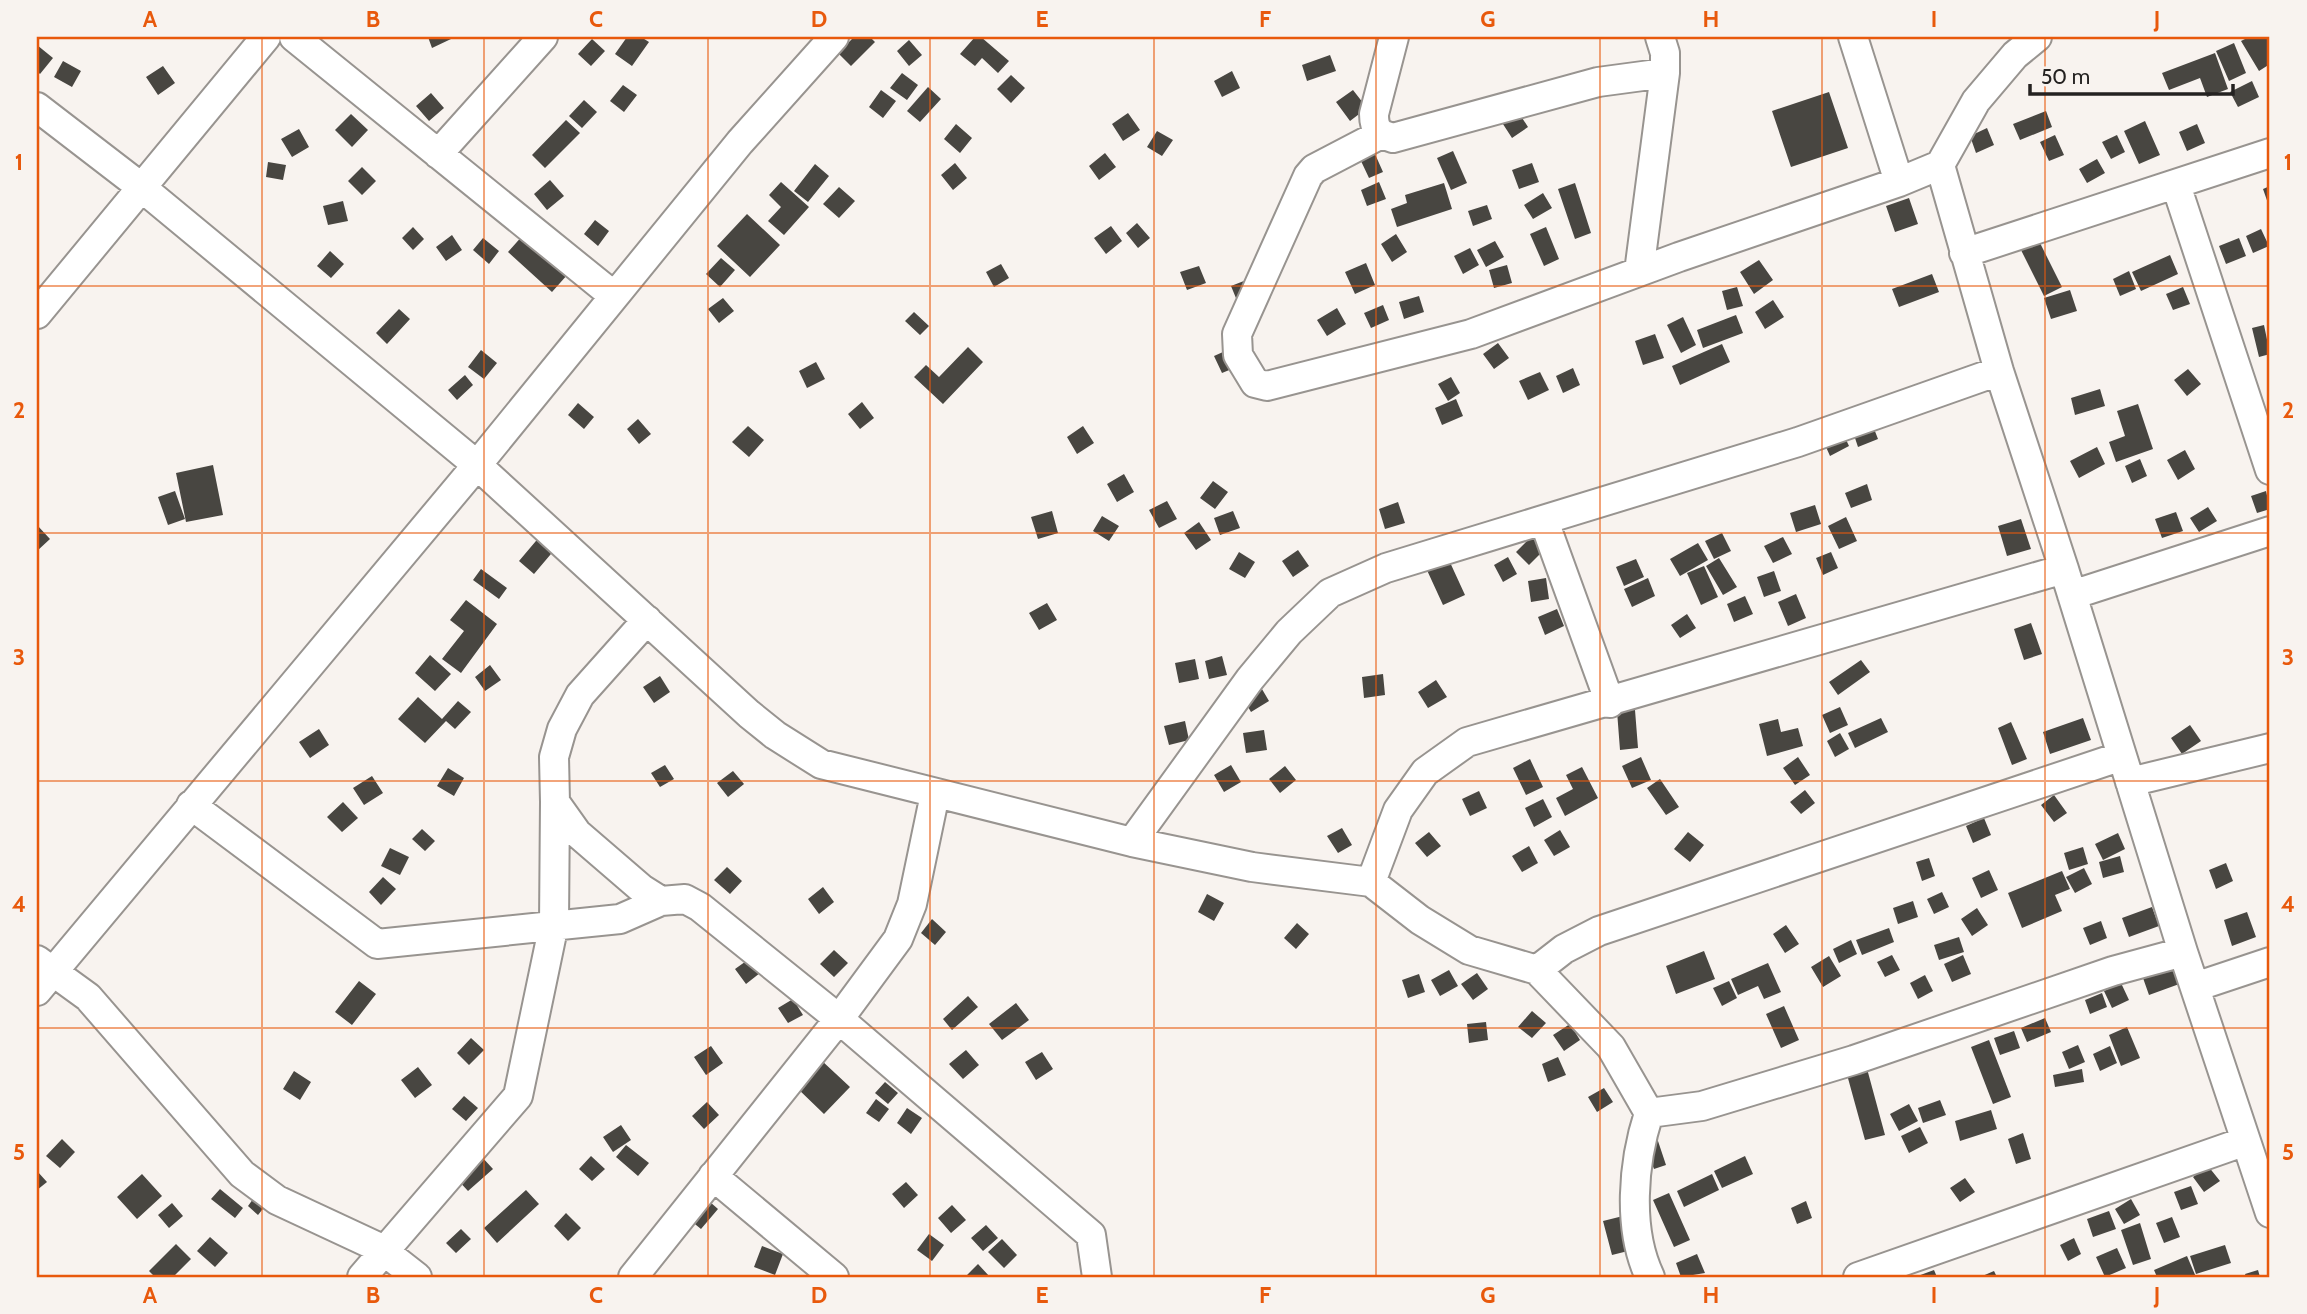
<svg xmlns="http://www.w3.org/2000/svg" width="2307" height="1314" font-family="Cabin,sans-serif">
<style>
.building{fill:#484641}
.lines{fill:none;stroke-linecap:round;stroke-linejoin:round}
.minor-casing{stroke:#989490;stroke-width:32}
.minor{stroke:#fff;stroke-width:28}
.grid{fill:none;stroke:#e8590c;stroke-width:2;stroke-opacity:0.55}
.neatline{fill:none;stroke:#e8590c;stroke-width:2.5}
.grid-label{font-size:23px;text-anchor:middle;font-weight:bold;fill:#e8590c}
</style>
<rect width="100%" height="100%" fill="#f8f3ef"/>
<!-- building -->
<path class="building" d="M428 37H449L451 39 432 48Z
M627 37H641L649 42 632 66 615 54Z
M854 37H870L875 42 851 66 838 53Z
M975 37H981L1009 61 998 73 982 58 975 66 960 54Z
M2249 37H2270V64L2259 71 2241 41Z
M592 39 605 51 591 66 578 54Z
M909 40 922 55 909 66 897 51Z
M2234 43 2246 73 2229 81 2216 51Z
M37 45 53 58 40 74 37 71Z
M2215 53 2228 89 2207 97 2200 78 2169 90 2162 73Z
M1330 55 1336 71 1307 81 1302 65Z
M63 61 81 71 72 87 54 77Z
M163 66 175 83 158 95 146 77Z
M1232 71 1240 88 1222 97 1214 81Z
M902 73 918 85 907 100 890 88Z
M1011 75 1025 88 1011 103 997 89Z
M2252 81 2259 97 2238 107 2230 92Z
M623 85 637 95 624 112 610 101Z
M928 87 941 99 920 122 907 111Z
M881 90 896 101 883 118 869 107Z
M1353 90 1367 108 1350 121 1336 102Z
M1829 92 1848 148 1791 167 1772 111Z
M431 93 444 108 429 121 416 106Z
M584 100 597 112 582 128 569 116Z
M1517 110 1528 127 1512 138 1501 121Z
M2046 111 2052 127 2020 140 2013 124Z
M1128 113 1140 130 1123 141 1112 124Z
M351 114 368 130 352 147 335 130Z
M566 120 580 133 545 168 532 155Z
M2145 121 2160 155 2139 164 2124 131Z
M956 124 972 138 960 153 944 139Z
M2197 124 2205 143 2187 151 2179 132Z
M1987 128 1994 145 1976 153 1970 136Z
M299 129 309 147 292 157 281 139Z
M1157 131 1173 140 1162 156 1147 147Z
M2055 135 2064 155 2049 161 2040 142Z
M2117 135 2125 152 2111 159 2102 142Z
M1453 151 1467 183 1451 190 1437 158Z
M1105 153 1116 167 1099 180 1089 166Z
M1375 154 1383 172 1369 178 1361 161Z
M2097 159 2105 173 2087 183 2079 169Z
M268 162 286 165 283 180 266 177Z
M955 163 967 178 953 190 941 175Z
M1532 163 1539 182 1519 189 1512 170Z
M815 164 829 176 808 202 794 191Z
M362 167 376 181 362 195 348 181Z
M550 180 564 196 547 210 534 194Z
M781 182 809 207 784 235 768 221 781 207 769 195Z
M1379 182 1386 199 1367 206 1361 190Z
M1444 183 1452 209 1397 227 1391 209 1407 203 1405 195Z
M1575 183 1591 233 1575 239 1558 189Z
M2270 186V209L2263 189Z
M839 187 855 201 839 218 823 204Z
M1543 193 1552 208 1533 219 1524 205Z
M1909 198 1918 224 1895 232 1886 206Z
M343 201 348 221 328 225 323 206Z
M1487 205 1492 219 1473 226 1468 211Z
M747 214 780 245 750 277 717 246Z
M595 220 609 231 598 246 584 234Z
M1137 223 1150 238 1138 248 1126 233Z
M1111 226 1122 241 1106 254 1094 238Z
M413 227 424 239 413 250 402 238Z
M1546 227 1559 259 1544 266 1530 234Z
M2261 229 2269 246 2253 253 2246 236Z
M524 234 568 274 552 292 508 252Z
M1396 234 1407 252 1392 262 1381 244Z
M452 235 462 250 446 261 436 247Z
M2036 235 2062 287 2044 296 2018 244Z
M483 238 499 251 489 264 473 250Z
M2239 238 2246 256 2226 264 2219 246Z
M1495 241 1504 257 1486 267 1477 250Z
M1470 248 1479 265 1463 274 1454 256Z
M330 251 344 264 331 278 317 266Z
M2170 255 2178 274 2141 291 2132 272Z
M721 258 735 270 720 287 706 274Z
M1759 260 1773 280 1754 294 1740 272Z
M1366 263 1375 285 1355 294 1345 272Z
M1001 264 1009 278 994 287 986 272Z
M1507 265 1512 283 1494 288 1489 270Z
M1199 266 1206 283 1187 290 1180 272Z
M2129 271 2136 289 2120 296 2113 279Z
M1932 274 1939 292 1899 307 1892 289Z
M1249 279 1238 303 1231 286Z
M1737 287 1743 306 1727 310 1722 291Z
M2183 287 2190 304 2173 310 2166 294Z
M2070 290 2077 311 2051 319 2044 298Z
M1419 296 1424 312 1404 319 1399 302Z
M723 298 734 311 719 323 708 309Z
M1773 300 1784 317 1765 329 1755 312Z
M1383 305 1389 320 1371 328 1364 313Z
M1337 308 1346 324 1327 336 1317 320Z
M399 309 410 319 387 344 376 333Z
M914 312 929 326 920 335 905 321Z
M1736 315 1743 333 1703 348 1697 330Z
M1683 317 1696 345 1681 353 1667 325Z
M2264 325 2270 354 2259 357 2252 328Z
M1655 334 1664 358 1643 365 1635 341Z
M1498 343 1509 358 1494 369 1483 354Z
M1722 344 1730 362 1680 385 1672 366Z
M968 347 983 362 943 404 914 377 926 365 939 377Z
M1232 348 1239 366 1222 373 1214 356Z
M481 350 497 363 484 379 468 367Z
M816 362 825 379 807 388 799 371Z
M1573 368 1580 385 1563 393 1556 376Z
M2188 369 2201 384 2187 396 2174 380Z
M1540 372 1549 390 1528 400 1519 381Z
M465 375 473 385 457 400 448 390Z
M1451 377 1460 393 1448 401 1438 384Z
M2100 389 2105 406 2075 415 2071 398Z
M1456 399 1463 416 1442 425 1435 408Z
M862 402 874 418 860 429 848 414Z
M578 403 594 417 584 429 568 415Z
M2138 404 2153 449 2116 462 2109 442 2125 436 2117 411Z
M638 419 651 434 639 444 627 429Z
M1871 421 1878 439 1858 447 1852 429Z
M748 426 764 440 749 457 732 442Z
M1083 426 1094 443 1077 454 1067 437Z
M1841 429 1849 446 1830 456 1822 438Z
M2097 447 2105 464 2079 478 2070 461Z
M2185 450 2195 469 2178 480 2167 460Z
M2140 459 2147 476 2132 483 2125 466Z
M213 465 223 515 186 522 176 473Z
M1124 474 1134 492 1117 502 1107 484Z
M1213 481 1228 492 1215 509 1200 498Z
M1867 484 1872 500 1851 508 1845 493Z
M175 491 185 519 168 525 158 497Z
M2266 491 2270 509 2257 513 2251 496Z
M1167 501 1177 519 1159 528 1149 510Z
M1398 502 1405 523 1385 529 1379 509Z
M1815 505 1821 524 1796 532 1790 513Z
M2208 507 2217 521 2199 532 2190 518Z
M1052 511 1058 533 1038 539 1031 517Z
M1233 511 1240 528 1220 535 1214 518Z
M2176 512 2183 531 2162 538 2155 519Z
M1102 516 1119 526 1109 541 1093 531Z
M1846 517 1857 541 1839 549 1828 526Z
M2021 519 2031 549 2007 556 1998 526Z
M1199 522 1211 540 1196 550 1184 533Z
M37 525 50 539 37 551Z
M1722 533 1731 551 1714 559 1705 541Z
M541 535 556 548 534 574 519 561Z
M1532 536 1545 549 1529 565 1516 552Z
M1783 537 1792 554 1773 563 1764 546Z
M1698 543 1708 560 1680 576 1670 559Z
M1298 550 1309 566 1293 577 1282 561Z
M1239 552 1255 562 1245 578 1229 569Z
M1831 552 1838 568 1823 575 1816 558Z
M1508 557 1517 574 1503 582 1494 565Z
M1448 558 1465 595 1443 605 1426 568Z
M1719 558 1737 587 1723 595 1706 566Z
M1636 559 1644 577 1624 586 1616 567Z
M1704 566 1718 597 1701 605 1687 573Z
M481 569 507 588 499 599 473 580Z
M1774 571 1781 591 1764 597 1757 577Z
M1546 578 1549 599 1531 602 1528 581Z
M1648 578 1655 596 1632 607 1624 589Z
M1796 594 1806 618 1788 626 1778 602Z
M1745 596 1753 614 1734 622 1727 604Z
M466 600 497 624 461 673 442 659 464 631 450 620Z
M1047 603 1057 620 1039 630 1029 613Z
M1557 609 1564 626 1545 635 1538 617Z
M1687 614 1696 628 1680 638 1671 625Z
M2031 623 2042 654 2024 660 2014 629Z
M430 655 451 674 435 691 415 673Z
M1222 656 1227 675 1209 679 1205 661Z
M1195 659 1199 679 1179 683 1175 663Z
M1861 660 1870 672 1838 695 1829 682Z
M490 665 501 680 485 691 475 677Z
M1383 674 1385 695 1364 698 1362 677Z
M660 676 670 692 654 703 643 687Z
M1436 680 1447 697 1428 708 1418 692Z
M1259 684 1269 701 1251 712 1241 695Z
M418 697 442 719 458 701 471 712 455 729 446 721 425 743 398 719Z
M1840 707 1848 725 1830 733 1822 715Z
M1635 710 1638 748 1620 750 1617 711Z
M1881 718 1888 732 1855 748 1848 733Z
M2083 718 2091 740 2050 754 2043 732Z
M1778 719 1781 732 1798 728 1803 746 1767 756 1759 724Z
M1185 721 1189 740 1169 745 1164 726Z
M2011 722 2027 759 2012 765 1998 728Z
M2190 725 2201 741 2182 754 2171 738Z
M319 729 329 745 310 758 299 742Z
M1264 730 1267 750 1246 753 1243 733Z
M1840 733 1849 749 1835 757 1827 741Z
M1641 757 1651 780 1632 788 1622 766Z
M1798 757 1810 775 1795 785 1783 768Z
M1530 759 1543 787 1526 795 1513 768Z
M665 765 674 779 660 787 651 773Z
M1231 765 1241 782 1224 792 1214 775Z
M1285 766 1296 780 1280 793 1269 779Z
M1582 767 1598 798 1565 816 1556 798 1573 789 1566 775Z
M448 768 464 778 454 796 437 786Z
M733 771 744 784 728 797 717 783Z
M372 776 383 793 364 805 353 788Z
M1660 779 1679 807 1666 815 1647 788Z
M1805 790 1815 803 1801 814 1790 802Z
M1479 791 1487 808 1470 816 1462 799Z
M2054 795 2067 813 2054 822 2041 805Z
M1543 799 1552 817 1534 827 1525 808Z
M343 802 358 818 342 832 327 817Z
M1984 818 1991 835 1973 843 1966 826Z
M1342 828 1352 845 1338 853 1327 836Z
M422 829 435 841 425 851 412 839Z
M1560 830 1570 847 1554 856 1544 840Z
M1429 832 1441 846 1427 857 1415 843Z
M1688 832 1704 845 1690 862 1674 849Z
M2118 833 2125 849 2103 860 2095 844Z
M1529 846 1538 863 1522 872 1512 856Z
M2083 847 2088 864 2069 870 2064 853Z
M390 848 409 857 400 875 381 866Z
M2120 856 2124 872 2103 878 2099 862Z
M1929 858 1935 876 1922 881 1916 862Z
M2226 863 2233 881 2216 889 2209 870Z
M727 867 742 881 730 894 714 880Z
M2084 868 2092 884 2075 893 2066 877Z
M1989 870 1998 890 1981 898 1972 878Z
M2062 871 2070 889 2055 895 2062 911 2022 928 2008 893Z
M383 877 396 889 381 905 369 892Z
M823 887 834 902 819 914 808 899Z
M1942 892 1949 907 1934 914 1927 899Z
M1207 894 1224 903 1214 921 1198 912Z
M1913 901 1918 917 1898 924 1893 908Z
M2152 907 2159 926 2129 937 2122 918Z
M1977 908 1988 925 1972 936 1961 919Z
M2247 912 2256 937 2232 946 2224 920Z
M932 919 946 932 935 945 921 933Z
M2101 921 2107 938 2090 945 2083 928Z
M1297 923 1309 934 1296 949 1284 938Z
M1786 925 1799 944 1785 953 1773 934Z
M1889 928 1894 942 1862 955 1856 940Z
M1959 937 1964 952 1939 960 1934 945Z
M1851 940 1857 954 1839 963 1833 949Z
M834 950 848 963 834 977 820 964Z
M1704 951 1715 979 1676 994 1666 966Z
M1892 955 1900 970 1885 977 1877 962Z
M1963 955 1971 974 1952 982 1944 964Z
M1829 956 1841 976 1823 987 1811 967Z
M749 959 760 973 746 984 735 969Z
M1768 963 1781 992 1764 999 1758 986 1738 995 1731 979Z
M2175 966 2182 983 2149 995 2143 978Z
M1449 970 1458 986 1440 996 1431 980Z
M1477 973 1488 989 1473 1000 1461 984Z
M1419 974 1425 992 1408 998 1402 980Z
M1925 975 1933 991 1918 999 1910 983Z
M359 981 376 994 352 1025 335 1012Z
M1729 981 1737 998 1722 1006 1713 988Z
M2121 983 2129 1000 2112 1008 2104 991Z
M2102 993 2107 1007 2090 1014 2085 1000Z
M968 996 978 1007 952 1030 943 1019Z
M793 999 803 1015 788 1023 778 1008Z
M1016 1003 1029 1020 1002 1040 989 1024Z
M1784 1006 1799 1040 1781 1048 1766 1014Z
M1532 1011 1546 1023 1532 1038 1518 1027Z
M2045 1018 2051 1032 2027 1042 2021 1028Z
M1486 1022 1488 1040 1469 1043 1467 1024Z
M1570 1024 1580 1040 1564 1051 1553 1035Z
M2127 1027 2140 1058 2121 1066 2109 1035Z
M2014 1031 2020 1048 2000 1055 1994 1038Z
M471 1038 484 1050 469 1065 457 1053Z
M1989 1040 2011 1097 1993 1104 1971 1047Z
M2078 1045 2085 1062 2069 1069 2062 1052Z
M711 1046 723 1063 706 1075 694 1057Z
M2110 1046 2117 1063 2100 1071 2093 1054Z
M966 1050 979 1065 963 1079 949 1064Z
M1042 1052 1053 1069 1036 1080 1025 1062Z
M1558 1057 1566 1075 1548 1082 1542 1064Z
M821 1060 850 1087 824 1114 796 1087Z
M1866 1065 1885 1135 1865 1140 1846 1071Z
M418 1067 432 1085 415 1098 401 1080Z
M2082 1069 2084 1082 2055 1087 2053 1075Z
M294 1071 311 1082 300 1100 283 1089Z
M885 1082 898 1093 888 1104 875 1093Z
M1604 1088 1613 1102 1597 1112 1588 1097Z
M464 1096 478 1108 466 1121 452 1109Z
M876 1099 889 1109 879 1122 866 1113Z
M1940 1100 1946 1115 1923 1123 1918 1108Z
M707 1102 719 1115 704 1129 692 1116Z
M1909 1104 1918 1121 1899 1131 1890 1114Z
M907 1108 922 1118 911 1134 897 1123Z
M1991 1110 1997 1129 1960 1141 1955 1121Z
M621 1125 631 1140 613 1152 603 1137Z
M1920 1127 1928 1143 1909 1153 1901 1136Z
M2023 1133 2031 1159 2016 1164 2008 1139Z
M1656 1135 1666 1165 1654 1169 1643 1140Z
M62 1139 75 1152 60 1168 46 1156Z
M626 1145 649 1163 638 1176 616 1157Z
M481 1156 493 1169 468 1191 456 1178Z
M591 1156 605 1169 592 1181 579 1169Z
M1745 1156 1753 1174 1722 1188 1714 1171Z
M2208 1166 2220 1181 2204 1192 2193 1177Z
M37 1171 47 1182 37 1190Z
M142 1174 162 1196 137 1219 117 1197Z
M1712 1174 1719 1190 1684 1207 1677 1191Z
M1965 1178 1975 1192 1960 1202 1950 1188Z
M906 1182 918 1195 904 1208 892 1194Z
M2191 1186 2198 1204 2181 1210 2174 1192Z
M220 1189 243 1208 235 1218 211 1199Z
M526 1190 539 1204 497 1243 484 1228Z
M259 1191 270 1200 258 1215 248 1206Z
M1669 1193 1690 1240 1674 1247 1653 1200Z
M702 1195 718 1209 701 1229 685 1216Z
M2131 1199 2140 1215 2124 1224 2115 1209Z
M1806 1201 1812 1218 1797 1224 1791 1208Z
M172 1203 183 1216 169 1228 158 1215Z
M952 1205 966 1220 951 1233 938 1218Z
M2109 1211 2116 1229 2093 1237 2087 1219Z
M566 1213 581 1228 568 1241 554 1226Z
M1627 1215 1636 1249 1612 1255 1603 1221Z
M2172 1217 2180 1237 2164 1243 2156 1223Z
M2140 1223 2151 1259 2133 1265 2121 1230Z
M986 1225 998 1238 983 1251 971 1238Z
M461 1229 471 1239 456 1253 446 1243Z
M929 1234 944 1245 932 1261 917 1250Z
M210 1237 228 1253 215 1267 197 1251Z
M2074 1238 2081 1254 2068 1261 2060 1245Z
M1002 1239 1017 1255 1004 1268 988 1252Z
M176 1244 191 1259 173 1277H155L149 1271Z
M2225 1245 2231 1263 2196 1274 2190 1256Z
M762 1246 783 1254 775 1275 754 1267Z
M2117 1248 2126 1268 2105 1277 2096 1257Z
M1697 1254 1705 1273 1681 1277 1676 1263Z
M2187 1256 2196 1277H2157L2154 1270Z
M978 1264 990 1277H965Z
M1934 1270 1937 1277H1915Z
M2258 1270 2260 1277H2246L2245 1274Z
M1994 1271 1997 1277H1980Z"/>
<g class="lines">
<!-- minor casing -->
<g class="minor-casing">
<path id="minor" d="M294 37 614 296
M1394 37 1374 114C1374 130 1379 134 1393 138L1598 82 1665 73
M1853 37 1899 182
M37 107 141 187 477 465 740 142 834 37
M1381 134 1314 169 1308 176 1237 334 1238 355 1255 383 1267 386 1471 334 1679 257 1899 182 1940 165 1976 101 2015 55 2037 37
M438 154 543 37
M1940 165 1999 371 2064 569 2183 952 2270 1213
M2176 185 2270 470
M1964 253 2270 153
M1639 272 1665 73V53L1660 37
M37 314 266 37
M1544 521 1610 703
M2072 595 2270 531
M647 620 580 695 562 729 554 757 555 802 577 833 642 889 661 901 685 899 700 907 839 1019 1091 1235 1097 1277
M2130 782 2270 748
M191 805 377 944 620 919 661 901
M1132 842 1250 679 1289 632 1330 593 1386 568 1798 442 1999 371
M1371 882 1398 810 1425 772 1467 742 2064 569
M37 960 88 997 242 1174 277 1200 380 1248 417 1277
M1537 970 1564 949 1599 931 2122 756
M2195 987 2270 962
M37 991 477 465 749 714 775 735 821 764 1132 842 1252 867 1371 882 1420 920 1469 950 1537 970 1611 1047 1649 1113 1702 1106 1854 1060 2113 971 2183 952
M1649 1113C1633 1162 1627 1229 1650 1277
M713 1176 834 1277
M362 1277 518 1096 554 924 555 802
M633 1277 839 1019 898 939 912 904 935 794
M1858 1277 2246 1141"/>
</g>
<!-- minor -->
<use href="#minor" class="minor"/>
</g>
<!-- grid -->
<path class="grid" d="M262 37V1277M484 37V1277M708 37V1277M930 37V1277M1154 37V1277M1376 37V1277M1600 37V1277M1822 37V1277M2045 37V1277M37 286H2270M37 533H2270M37 781H2270M37 1028H2270"/>
<!-- border -->
<rect width="2307" height="1314" fill="none" stroke="#f8f3ef" stroke-width="77"/>
<!-- scale -->
<path d="M2030 84v10h203v-10" fill="none" stroke="#242221" stroke-width="3.5"/>
<text x="2041" y="84" font-size="21" fill="#242221" stroke="#f8f3ef" stroke-width="5" paint-order="stroke">50 m</text>
<rect x="38" y="38" width="2230" height="1238" class="neatline"/>
<g class="grid-label">
<text x="150" y="27">A</text>
<text x="373" y="27">B</text>
<text x="596" y="27">C</text>
<text x="819" y="27">D</text>
<text x="1042" y="27">E</text>
<text x="1265" y="27">F</text>
<text x="1488" y="27">G</text>
<text x="1711" y="27">H</text>
<text x="1934" y="27">I</text>
<text x="2157" y="27">J</text>
<text x="19" y="170">1</text>
<text x="2288" y="170">1</text>
<text x="19" y="418">2</text>
<text x="2288" y="418">2</text>
<text x="19" y="665">3</text>
<text x="2288" y="665">3</text>
<text x="19" y="912">4</text>
<text x="2288" y="912">4</text>
<text x="19" y="1160">5</text>
<text x="2288" y="1160">5</text>
<text x="150" y="1303">A</text>
<text x="373" y="1303">B</text>
<text x="596" y="1303">C</text>
<text x="819" y="1303">D</text>
<text x="1042" y="1303">E</text>
<text x="1265" y="1303">F</text>
<text x="1488" y="1303">G</text>
<text x="1711" y="1303">H</text>
<text x="1934" y="1303">I</text>
<text x="2157" y="1303">J</text>
</g>
</svg>
